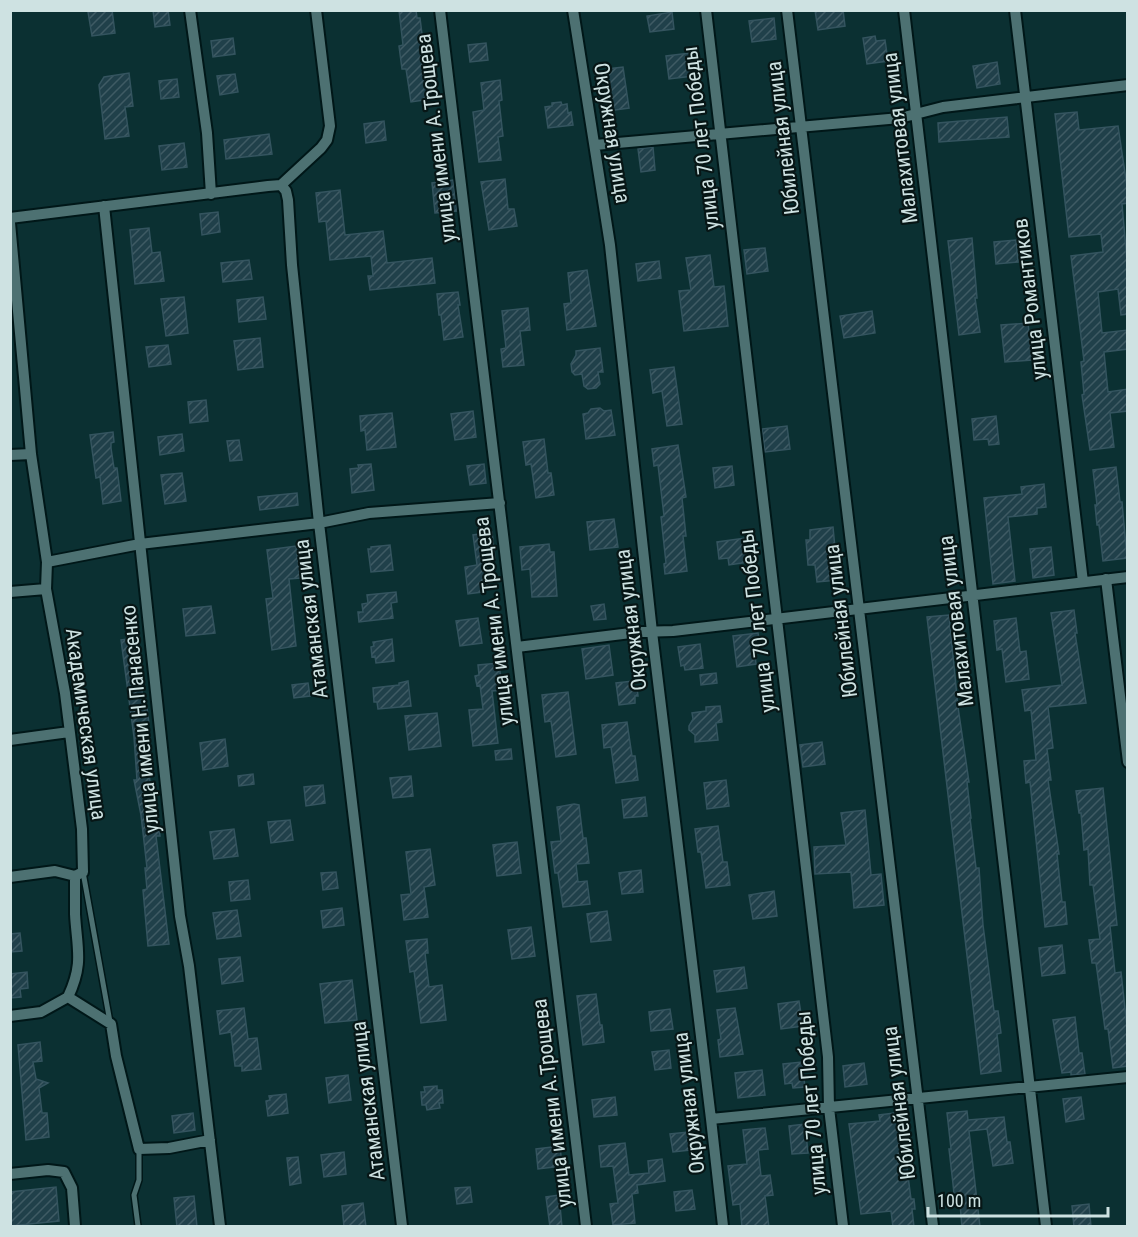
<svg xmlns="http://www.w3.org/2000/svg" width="1138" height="1237" font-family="'Roboto Condensed',sans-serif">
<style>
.building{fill:url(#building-hatch);stroke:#34545f;stroke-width:1.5}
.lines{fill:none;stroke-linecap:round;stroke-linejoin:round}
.lane-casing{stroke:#001718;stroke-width:8}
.street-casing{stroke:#001718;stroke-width:14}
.lane{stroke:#4d7172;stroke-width:5}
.street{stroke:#4d7172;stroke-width:10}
.labels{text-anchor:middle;stroke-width:4.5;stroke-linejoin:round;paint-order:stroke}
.street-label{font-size:21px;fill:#cee2e2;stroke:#071616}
</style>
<defs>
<pattern id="building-hatch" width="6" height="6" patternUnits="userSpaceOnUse" patternTransform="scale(1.5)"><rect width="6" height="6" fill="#20404a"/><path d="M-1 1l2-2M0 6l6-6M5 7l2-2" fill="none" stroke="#3f5b64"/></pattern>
</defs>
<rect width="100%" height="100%" fill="#0b3032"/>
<!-- building -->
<path class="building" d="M102 10H112L115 33 92 36 88 12Z
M153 10H168L170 25 155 27Z
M399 10H416L417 18H420L430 99 411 102 406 69H402L399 46 403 45Z
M815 10H843L845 26 818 30Z
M672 12 674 29 650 32 647 16Z
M774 18 776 39 752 42 749 21Z
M875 36 876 41 885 40 888 61 867 64 863 38Z
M233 38 235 54 213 57 211 41Z
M486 43 488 60 470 62 468 45Z
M690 53 693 76 669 79 666 56Z
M997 62 1000 84 977 88 973 66Z
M623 67 629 108 608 111 606 95 609 94 607 69Z
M129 73 133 106 125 107 129 136 105 139 99 85 104 77Z
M235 74 238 92 220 95 217 76Z
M177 79 179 97 161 99 159 81Z
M500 80 502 100 499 101 503 136 498 137 501 160 479 162 473 112 484 110 481 83Z
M561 102 562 105 567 104 568 113 571 112 573 125 548 128 545 107 552 106V103Z
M1077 112 1079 130 1118 126 1128 193V203L1122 204 1128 272V314L1121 315 1118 289 1098 292 1102 333 1128 330V349L1104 352 1108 392 1128 389V411L1110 413 1114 447 1090 450 1082 395 1084 394 1081 362 1084 361 1071 256 1103 252 1101 234 1069 237 1055 114Z
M1007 117 1009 137 939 142 938 123Z
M384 121 386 140 366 143 364 124Z
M269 134 272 154 226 159 224 140Z
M184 143 187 167 162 170 159 146Z
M653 147 655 170 641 172 638 149Z
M505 179 508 209H514L517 226 489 230 481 182Z
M453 180 457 211 435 213 432 183Z
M340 190 345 235 383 231 387 263 432 258 435 283 370 290 368 276H373L371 256 330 260 326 221 319 222 316 193Z
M218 212 220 232 202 235 200 214Z
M149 228 152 253 160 252 164 281 135 284 130 230Z
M972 238 977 298H975L980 332 959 335 948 241Z
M1016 240 1018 262 996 264 994 242Z
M765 248 768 271 747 274 744 250Z
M710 255 714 287 724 286 728 326 684 331 679 291 691 290 686 258Z
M249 260 252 279 223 282 221 263Z
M659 261 661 278 638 281 636 264Z
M587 270 596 326 567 330 564 304 571 303 568 273Z
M458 292 460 305H458L463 337 444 340 441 315H439L437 294Z
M184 297 188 333 166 336 161 299Z
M263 297 266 319 239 322 237 300Z
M528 308 530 330 520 331 524 365 503 367 501 349 506 348 502 311Z
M872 311 875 333 844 338 840 316Z
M1028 323 1032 360 1005 362 1001 325Z
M260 338 263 367 238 370 234 341Z
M168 345 171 364 149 367 146 347Z
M600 348 603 372H598L600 384 596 388 588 389 584 386 582 374 575 375 572 372 571 364 576 355V351Z
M674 367 682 424 667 426 662 391 653 393 650 370Z
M206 400 208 421 190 423 188 402Z
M600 408 604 411 611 410 615 435 586 439 583 414 588 413 591 409Z
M473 411 476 437 455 440 451 414Z
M392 413 396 447 367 450 365 430 361 431 360 416Z
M996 416 999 444 989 445 988 439 974 440 972 419Z
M787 426 790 449 765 452 762 429Z
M113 432 114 442 111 443V448L114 468H117L121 501 103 504 100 477 96 478 90 435Z
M182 434 184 451 160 455 158 437Z
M544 439 548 473H551L554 495 536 498 531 464 526 465 523 442Z
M239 440 242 460 230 461 227 441Z
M678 445 686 497 682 498 686 536H683L687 571 665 574 664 564 666 563 661 517 664 516 658 465 654 466 652 449Z
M371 464 374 490 352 493 350 469 359 468 358 465Z
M484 464 486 483 470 485 467 466Z
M732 466 734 485 715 488 713 468Z
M1116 467 1120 502H1122L1127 558 1103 561 1099 525H1097L1095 505H1097L1093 470Z
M182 473 186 501 165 504 161 475Z
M1044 484 1046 507 1037 508V514L1008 517 1015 581 993 584 984 498 1022 494 1021 487Z
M297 493 298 505 260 510 258 497Z
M614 519 618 547 590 550 587 522Z
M833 527 838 580 817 582 815 565H808L806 540H810V530Z
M492 532 495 558 486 559 490 587 482 588V592L468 594 465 567 477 565 473 535Z
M745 538 748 562 729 565 728 558 719 559 717 542Z
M549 544 550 552H554L557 596 532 597 530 569 522 570 520 547Z
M390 545 393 570 371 572 368 549H371V547Z
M296 546 300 578 289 579 296 646 272 650 266 599 273 598 267 550Z
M1051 547 1054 575 1033 578 1030 549Z
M396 592 397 602 391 603 393 618 359 622 358 612H363L362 604 368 603 367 595Z
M604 604 606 619 594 620 591 606Z
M211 606 215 633 186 636 183 609Z
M1074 610 1077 633H1075L1086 703 1048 707 1053 748 1047 749 1051 780H1048L1059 854H1057L1062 902H1065L1067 924 1045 927 1030 782 1026 783 1024 761 1036 760 1031 710 1025 711 1022 690 1062 685 1051 613Z
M949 615 958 707 969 782H967L971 818H970L976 868H979L983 925 994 1011H998L1001 1033 997 1034 1001 1071 981 1074 927 617Z
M478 618 482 643 460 646 456 621Z
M1016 618 1020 652 1026 651 1029 679 1006 682 1002 649 997 650 994 621Z
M758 633 760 644 754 645 756 664 737 667 733 636Z
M136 638 144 708H147L149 724H147L150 747H146L152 799 155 798 158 822 160 836H156L169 944 148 946 143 890 147 889 145 868H147L141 815 134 780H137L134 737 121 640Z
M392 639 394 661 376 663 375 656 372 657 371 647 374 646 373 642Z
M700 644 703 668 685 670 684 665 681 666 678 647Z
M609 645 613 675 586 679 582 649Z
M499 663 502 690 492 691 498 743 473 746 469 710 483 709 480 685 477 686 475 676 479 675 478 665Z
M716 673 717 683 701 685 700 675Z
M408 681 411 706 378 709 377 702H374L373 688 399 685V683Z
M633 681 634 687H637L638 696H635V703L619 705 616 683Z
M308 683 310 696 294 698 292 685Z
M568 692 576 754 556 757 551 721 545 722 542 695Z
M720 706 722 722 716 723 718 740 695 742V735L689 730V726L693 719 692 713 706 711V707Z
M437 713 441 746 409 750 405 716Z
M627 722 632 756H635L638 780 616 783 611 747 604 748 602 725Z
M225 739 228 766 203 770 200 743Z
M822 742 825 764 803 767 800 745Z
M511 749 512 759 496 760 495 751Z
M253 774 254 784 239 786 238 776Z
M411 776 413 796 393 798 390 778Z
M726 780 729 806 707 809 704 783Z
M323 785 325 803 306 806 304 787Z
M1103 788 1117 925 1110 926 1115 973 1121 972 1128 1036V1066L1113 1068 1108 1029H1105L1096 963H1092L1089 940 1100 939 1093 885H1090L1088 849 1084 850 1081 813H1079L1076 791Z
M645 797 647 816 624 818 622 800Z
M574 804 579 805 583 838H586L589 863 576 864 578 882 587 881 590 904 563 907 558 873H555L551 842 561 841 557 807Z
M865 810 871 875 881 874 884 905 854 908 851 872 815 874 814 847 846 845 841 813Z
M290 820 293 840 271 843 268 822Z
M718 826 723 862H727L730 885 706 888 701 852H698L695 829Z
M234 829 238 856 214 859 210 832Z
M517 842 521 873 497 876 493 845Z
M430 849 435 885 424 887 428 917 404 920 401 895 411 894 406 852Z
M641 870 643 892 622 894 619 873Z
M336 872 338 888 323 890 321 873Z
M248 880 250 899 231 901 229 882Z
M774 891 777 916 753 919 749 895Z
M342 908 344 925 323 928 321 911Z
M237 910 241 936 217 939 213 913Z
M607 911 611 940 591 942 587 914Z
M531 927 535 956 512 959 508 930Z
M20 933 22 951 10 952V934Z
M427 939 428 953H425L429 987 442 985 446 1020 421 1023 414 971 410 972 406 941Z
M1062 945 1065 973 1042 976 1039 948Z
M240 957 243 981 222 984 219 959Z
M744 967 747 988 717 992 714 971Z
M27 972 28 988 20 989 21 997 10 998V974Z
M352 980 357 1020 325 1023 320 984Z
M596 994 600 1025H602L604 1042 583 1045 577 996Z
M799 1001 803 1026 781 1029 778 1004Z
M244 1008 248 1039 257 1038 261 1069 242 1071V1066H235L231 1032 220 1034 217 1011Z
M735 1008 743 1054 720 1057 718 1040 721 1039 717 1010Z
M670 1009 673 1029 651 1031 649 1012Z
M1075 1017 1079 1053H1082L1085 1074 1071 1075V1072L1062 1073 1053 1020Z
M40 1042 42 1061 33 1062 36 1079 48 1083 39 1088 42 1113H47L49 1137 26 1140 18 1045Z
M669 1050 671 1068 655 1070 652 1052Z
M802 1062 805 1087 793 1088 792 1083 785 1084 783 1064Z
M864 1063 867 1084 845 1087 843 1066Z
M762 1070 765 1095 738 1098 735 1073Z
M348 1075 351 1100 329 1103 326 1078Z
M437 1086V1090H442L443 1103H439L440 1108 427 1110 426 1105H422L421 1092H425L424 1087Z
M286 1094 288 1113 268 1116 266 1101 270 1100 269 1096Z
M615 1097 617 1115 594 1117 592 1100Z
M1081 1097 1084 1119 1066 1122 1063 1099Z
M967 1111 968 1120 1004 1117 1007 1142H1010L1013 1163 993 1166 987 1129 969 1131 980 1227H962L960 1204H955L953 1184 949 1149H951L947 1113Z
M902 1112 904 1128 901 1129 903 1153H905L911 1199H914L915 1209H912L914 1227H893L891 1211 861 1214 849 1124 880 1121 879 1115Z
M193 1113 195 1130 174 1133 172 1116Z
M805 1124 808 1153 792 1154 789 1126Z
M765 1128 768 1149 758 1150 761 1176 770 1175 773 1195 765 1196 769 1227H742L740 1204 733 1205 728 1166 747 1164 743 1130Z
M688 1132 690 1150 673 1152 670 1134Z
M625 1143 629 1175 649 1173 648 1161 662 1159 665 1181 637 1185 638 1193 632 1194 635 1223 613 1225 610 1204 618 1203 613 1166 601 1167 599 1146Z
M560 1146 562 1166 538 1169 536 1149Z
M344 1152 346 1174 324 1177 321 1155Z
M298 1157 301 1183 290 1185 287 1158Z
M56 1187 59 1221 10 1226V1192Z
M470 1187 472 1202 457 1204 455 1188Z
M692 1190 695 1209 676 1211 674 1192Z
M559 1195 562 1227H550L546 1197Z
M194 1196 197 1227H177L174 1198Z
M363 1203 366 1227H344L342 1206Z
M1089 1204 1091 1227H1074L1072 1206Z"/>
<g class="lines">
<!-- lane casing -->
<g class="lane-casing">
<path id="lane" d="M83 872 110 1022
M138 1226 134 1195 139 1180V1149"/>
</g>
<!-- street casing -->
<g class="street-casing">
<path id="street" d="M190 10 207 133 211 194
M440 10 586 1226
M573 10 610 245 652 632 711 1119 723 1226
M706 10 828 1057 829 1108 843 1226
M787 10 933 1226
M904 10 1046 1226
M1015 10 1083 582
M595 145 900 118 943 107 1128 85
M281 185 321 148 327 140 330 126 316 10
M104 206 180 916 189 966 220 1226
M10 218 268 186 281 185 286 191 288 200 292 265 319 523 402 1226
M10 223 31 454 47 562 46 589 65 693 82 829 83 872 75 876
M10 455 31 454
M47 562 140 544 319 523 369 513 500 503
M1106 579 1128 762
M10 592 46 589
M517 647 639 632 673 631 1128 577
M10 740 69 732
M10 877 55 871 75 876
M68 997C84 963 77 949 75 914 75 902 75 889 75 876
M10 1016 41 1012 68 997 111 1024 116 1056 139 1149 169 1148 210 1140
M711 1119 1128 1077
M10 1174 48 1170 64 1172 72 1188 75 1226"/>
</g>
<!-- lane -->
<use href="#lane" class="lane"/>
<!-- street -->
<use href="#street" class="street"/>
</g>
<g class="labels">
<!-- street labels -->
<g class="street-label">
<text transform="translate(612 133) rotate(81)" y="7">Окружная улица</text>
<text transform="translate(436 138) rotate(-97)" y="7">улица имени А.Трощева</text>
<text transform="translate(701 138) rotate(-97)" y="7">улица 70 лет Победы</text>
<text transform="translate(783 138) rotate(-97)" y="7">Юбилейная улица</text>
<text transform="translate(900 138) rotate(-97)" y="7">Малахитовая улица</text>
<text transform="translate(1030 299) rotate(-97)" y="7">улица Романтиков</text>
<text transform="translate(311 619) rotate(-97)" y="7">Атаманская улица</text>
<text transform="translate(631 620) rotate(-97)" y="7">Окружная улица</text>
<text transform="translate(494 621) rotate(-97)" y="7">улица имени А.Трощева</text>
<text transform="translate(757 621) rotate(-97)" y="7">улица 70 лет Победы</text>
<text transform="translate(841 621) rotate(-97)" y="7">Юбилейная улица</text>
<text transform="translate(956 621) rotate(-97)" y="7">Малахитовая улица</text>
<text transform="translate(140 719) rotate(-96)" y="7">улица имени Н.Панасенко</text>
<text transform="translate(86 724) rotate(82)" y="7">Академическая улица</text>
<text transform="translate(368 1101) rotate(-97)" y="7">Атаманская улица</text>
<text transform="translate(552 1103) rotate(-97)" y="7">улица имени А.Трощева</text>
<text transform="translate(689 1103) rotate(-97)" y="7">Окружная улица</text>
<text transform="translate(811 1103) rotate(-95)" y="7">улица 70 лет Победы</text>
<text transform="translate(899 1103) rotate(-97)" y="7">Юбилейная улица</text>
</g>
</g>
<!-- border -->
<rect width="1138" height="1237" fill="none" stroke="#cee2e2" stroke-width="24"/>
<!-- scale -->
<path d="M928 1207v9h180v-9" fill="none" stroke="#cee2e2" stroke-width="3"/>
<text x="937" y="1207" font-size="18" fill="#cee2e2" stroke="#071616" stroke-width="4.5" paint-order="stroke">100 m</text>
</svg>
